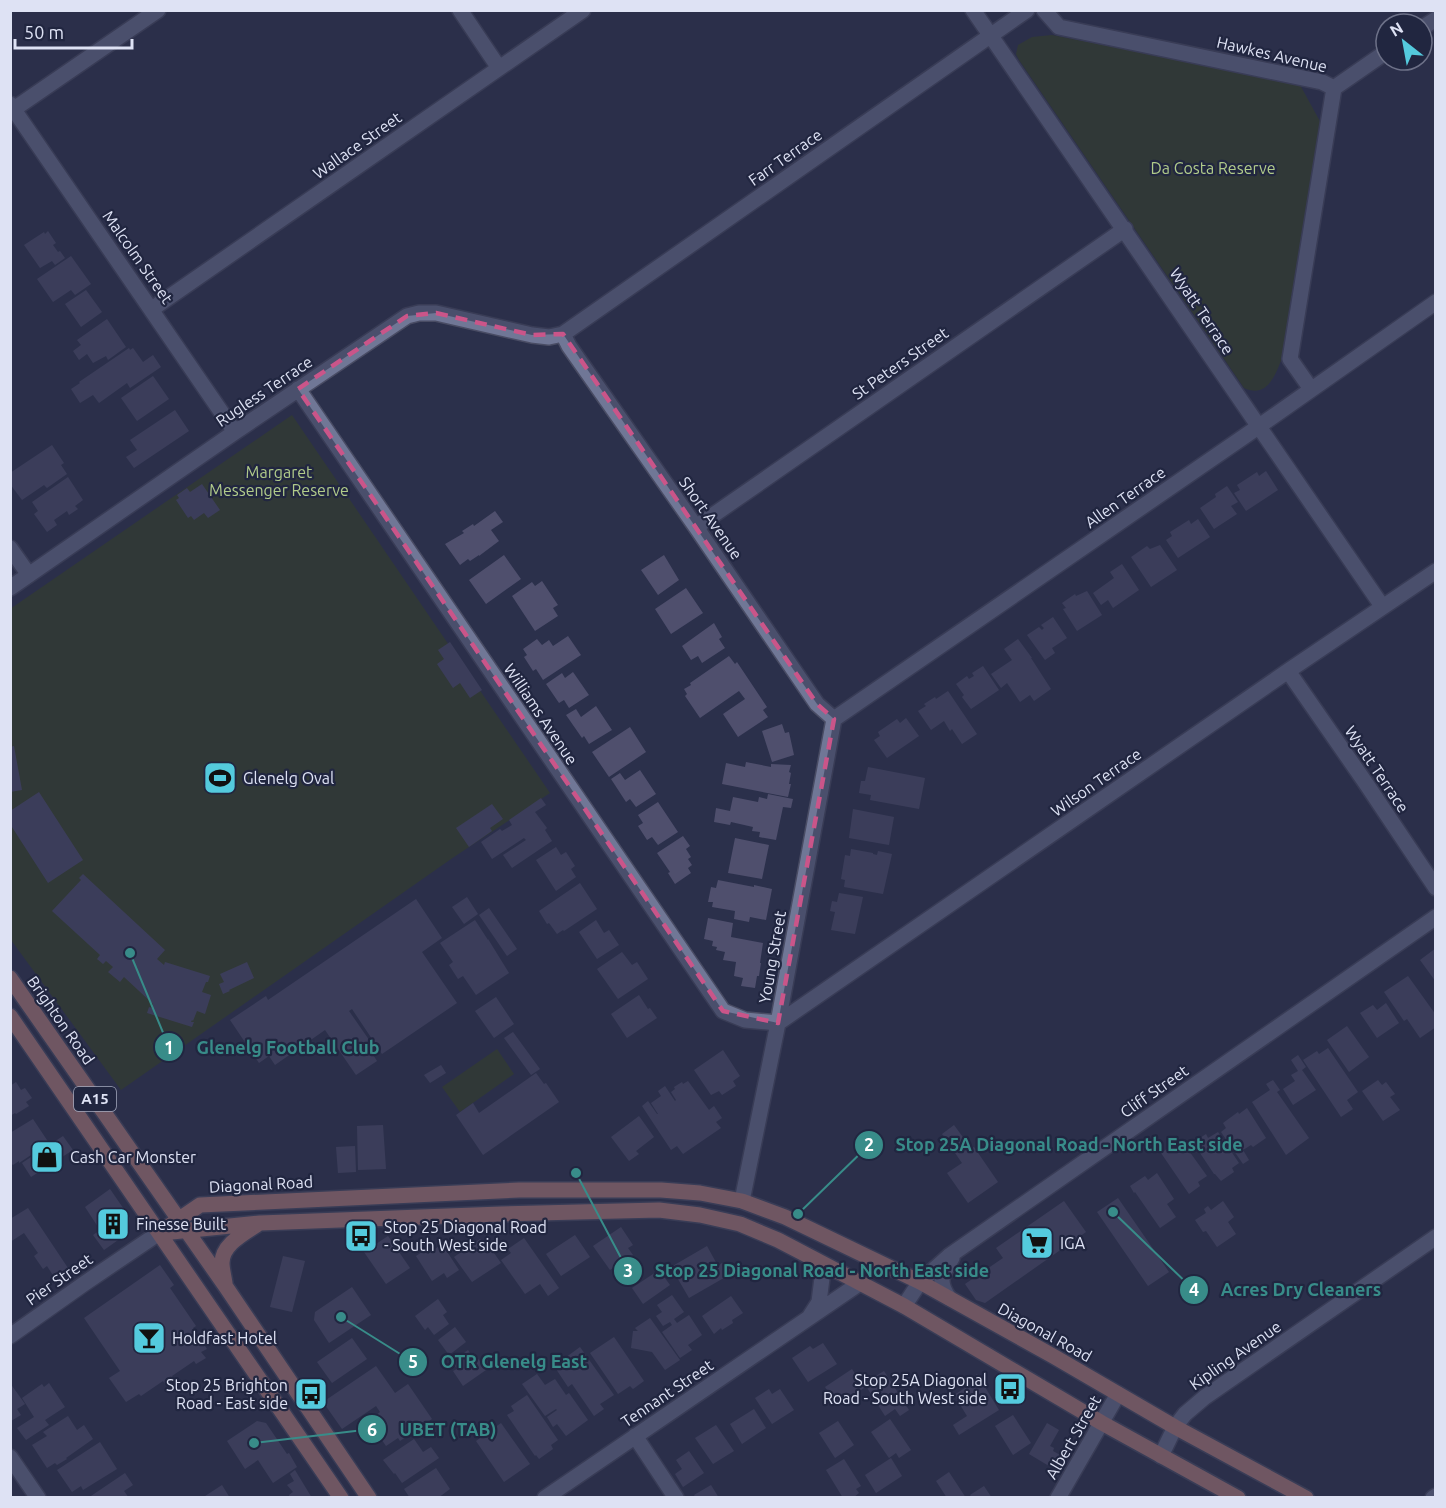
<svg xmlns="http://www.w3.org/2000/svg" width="1446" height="1508" font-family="Ubuntu,sans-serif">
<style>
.green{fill:#36431f}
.building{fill:#4f4f6d}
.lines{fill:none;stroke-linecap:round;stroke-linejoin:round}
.minor-casing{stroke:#494c64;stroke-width:18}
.major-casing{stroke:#494c64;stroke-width:18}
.minor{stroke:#707796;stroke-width:15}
.major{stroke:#c0857f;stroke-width:15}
.marked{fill:none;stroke:#ca5589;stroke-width:4.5;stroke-dasharray:12 8;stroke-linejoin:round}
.labels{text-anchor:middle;stroke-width:4.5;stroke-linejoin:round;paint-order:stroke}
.shield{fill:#212640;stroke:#a5aabe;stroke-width:1.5}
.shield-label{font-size:15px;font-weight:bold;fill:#dee2f4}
.street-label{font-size:16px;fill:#dee2f4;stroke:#212640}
.park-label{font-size:16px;fill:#b1cb8a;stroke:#212640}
.poi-label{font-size:16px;fill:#dee2f4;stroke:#212640;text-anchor:start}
.leader{fill:none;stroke:#388c89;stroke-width:2}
.callout-dot{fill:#388c89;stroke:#212640;stroke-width:2}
.mark-label{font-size:18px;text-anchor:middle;font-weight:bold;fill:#fff}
.callout-label{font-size:18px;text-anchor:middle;font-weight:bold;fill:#388c89;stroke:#212640;stroke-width:4.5;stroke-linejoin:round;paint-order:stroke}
</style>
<rect width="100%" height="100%" fill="#2b304b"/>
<!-- green -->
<path class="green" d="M1052 35 1299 83 1322 125 1282 358C1276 374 1267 399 1244 388L1019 60 1016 54 1018 45 1032 37Z
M292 415 550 793 454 857 121 1090 11 940 10 609Z
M497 1049 514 1074 460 1112 442 1087Z"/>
<!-- building -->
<path class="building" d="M48 231 56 243 53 245 58 252 60 251 65 258 55 265 52 261 40 268 24 245 44 232 45 234Z
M71 256 91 284 75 295 71 290 53 302 37 279Z
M86 290 102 312 81 327 65 304Z
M107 319 126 347 108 360 106 356 93 363 87 354 79 360 73 351 81 345 77 340Z
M129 348 130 350 133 348 143 362 153 355 161 367 130 388 127 383 99 403 93 395 80 403 71 389 80 383 79 382Z
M153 376 169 399 137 421 121 398Z
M175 410 189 431 134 468 126 457 137 450 130 440Z
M52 445 64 463 61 465 67 474 47 488 44 485 22 500 10 484V473Z
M1266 471 1278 490 1246 511 1234 493 1240 490 1237 485 1257 472 1259 476Z
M68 477 83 500 75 506 78 509 69 515 67 511 54 520 57 525 47 532 34 514 38 511 32 502Z
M202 484 220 510 208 518 204 513 194 520 191 516 188 518 176 500 179 498 177 495 187 488 190 492Z
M1227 486 1238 502 1231 506 1237 514 1214 529 1200 508 1216 497 1215 494Z
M495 511 503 522 491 530 499 541 479 556V555L470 561 468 559 460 565 445 544 464 533 462 531 473 524 474 526Z
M1198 519 1210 537 1178 558 1166 540 1172 536 1170 532 1189 520 1191 524Z
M1160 545 1177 570 1151 587 1131 557 1147 546 1150 549Z
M504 555 521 579 486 604 469 580Z
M664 555 679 580 658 595 641 570Z
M1122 564 1139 590 1113 608 1108 600 1101 605 1093 593 1114 578 1110 572Z
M542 581 558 605 553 608 558 616 535 631 512 596 532 582 535 586Z
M686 588 703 613 671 634 655 609Z
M1087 591 1102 615 1077 631 1063 609 1066 608 1062 603 1075 594 1076 596Z
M1053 617 1067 638 1052 648 1055 653 1045 660 1027 635 1039 627 1042 630 1044 628 1041 625Z
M714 623 722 637 719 639 725 648 702 663 698 656 691 660 682 646Z
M568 636 581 655 543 680 536 669 533 671 524 657 527 655 523 649 537 639 542 645 549 640 553 646Z
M1018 639 1032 658H1031L1051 689 1034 701 1030 695 1020 702 1007 683 1001 688 991 674 1012 660 1004 649Z
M450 642 482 690 470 698 460 683 453 688 437 664 444 659 438 650Z
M729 656 735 664 737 662 767 707 763 710 768 717 738 737 723 714 745 699 739 691 700 718 685 696 687 694 684 689 691 685 690 683Z
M983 666 999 690 971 709 962 697 964 695 956 684 967 676 969 679 974 676 972 673Z
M573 672 589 695 569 708 564 700 559 703 546 684 562 673 565 678Z
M948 691 977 734 962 744 952 729 950 731 944 721 931 730 918 711 926 706 924 704 935 697 936 699Z
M596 706 612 730 589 744 584 736 582 738 566 715 576 709 581 717Z
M906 718 919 736 887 758 874 740 880 736 878 732 897 719 900 723Z
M782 724 785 733 789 732 794 755 772 762 762 731Z
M630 727 646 752 609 777 592 752Z
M14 746 22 790 10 792V747Z
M746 762 771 767V764L791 765 789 772 791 773 789 784H791L788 797 722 784 726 763 745 767Z
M868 767 925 778 919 809 870 800 871 795 859 793 861 781H865Z
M640 770 656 794 636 807 630 799 626 802 611 779 620 773 625 780Z
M39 792 83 860 48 883 10 824V811Z
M768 794 793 799 791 808 783 807 776 840 759 837 760 832 752 831 753 827 731 822 730 825 714 822 716 808 730 811 733 797 758 802 759 797 767 799Z
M541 798 546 805 535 812 547 828 545 830 552 841 512 868 503 855 526 840 524 838 492 859 481 842 500 829 502 831 512 825 509 820Z
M658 802 678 832 658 845 652 837 647 840 638 826 643 823 638 815Z
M492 804 503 819 490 828 492 831 469 847 456 828Z
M853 809 894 817 889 845 849 838Z
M683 836 690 846 686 849 691 857 688 859 692 865 688 868 691 873 675 884 668 873 670 872 657 853Z
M735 838 769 845 762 879 728 873Z
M556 847 561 855 566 852 575 866 571 869 576 877 556 891 536 860Z
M851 849 873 853V854L877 855 878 851 892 854 883 894 844 887 845 880 841 879 845 855 850 856Z
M83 874 165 950 157 959 164 965 165 962 210 976 208 982H206L202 992 211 995 205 1014 197 1011 193 1021 192 1020 191 1022H194L192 1027 147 1013 149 1007 152 1008 153 1004 124 977 120 982 108 972 113 967 106 961 103 964 97 959 100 955 52 911 81 880 79 878Z
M718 880 754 887V885L772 889 766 920 750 917 749 922 734 919 735 911 712 907 713 902H708L711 887 716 888Z
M580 883 597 909 564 931 563 930 557 934 549 923 547 924 539 911Z
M839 893 863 897 855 934 831 930 835 912 830 911 832 901 837 902Z
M467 897 478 914 464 924 452 907Z
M416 899 442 938 422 952 457 1003 382 1054 352 1009 349 1011 374 1047 370 1050 377 1061 356 1075 325 1030 275 1065 269 1056 259 1063 230 1020 266 996 268 1000Z
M489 908 517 949 507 956 479 915Z
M708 918 733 923 731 937 763 943 760 963H761L759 976H757L755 988 741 986 743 978 734 976 736 962 723 960 725 952 716 950 717 947 712 946 713 941 704 939Z
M475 920 488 940V939L509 973 476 995 463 976 458 979 449 965 453 962 440 943Z
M596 920 604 933 609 930 619 945 597 959 579 932Z
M1436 948V982L1420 960Z
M622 952 632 965 637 962 648 979 618 999 597 969Z
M247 962 254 978 229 990 230 991 223 994 219 984 224 982 220 974Z
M1408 976 1436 1015V1027L1420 1038 1407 1019 1404 1021 1384 992Z
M639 995 648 1009 650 1008 657 1018 627 1038 611 1014Z
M496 997 514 1024 494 1038 475 1011Z
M1386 1003 1399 1023 1377 1038 1360 1013 1373 1005 1377 1010Z
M1347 1026 1369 1057 1349 1072 1327 1040Z
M513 1032 540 1069 531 1075 504 1038Z
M1328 1048 1358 1092 1347 1100 1353 1109 1341 1117 1303 1060 1317 1051 1319 1054Z
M723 1050 740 1076 733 1081 736 1086 722 1095 719 1091 711 1095 694 1070Z
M1298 1055 1306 1067 1302 1070 1316 1090 1293 1105 1283 1089 1295 1081 1291 1075 1298 1071 1291 1060Z
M441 1065 446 1073 430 1083 424 1075Z
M536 1073 544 1084 546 1083 559 1102 483 1155 456 1115 473 1103 479 1113Z
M1273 1080 1280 1090 1277 1092 1309 1138 1286 1155 1252 1102 1270 1090 1266 1084Z
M1378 1080 1382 1085 1386 1082 1395 1094 1390 1097 1400 1110 1383 1121 1362 1091Z
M688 1081 709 1110 714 1106 722 1118 716 1122 721 1128 683 1154 677 1146 671 1150 642 1106 648 1101 657 1114H658L651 1103 661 1096 658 1091 665 1086 675 1101 676 1100 671 1092 675 1089 674 1087 682 1082 683 1084Z
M16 1082 21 1090 25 1088 32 1098 26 1102 29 1106 16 1114 15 1113 10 1116V1086Z
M1247 1108 1266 1138 1253 1147 1251 1145 1243 1150 1249 1160 1243 1164 1221 1132 1226 1128 1223 1123 1238 1112 1239 1114Z
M639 1116 654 1137 636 1151 639 1154 629 1161 611 1137Z
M33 1119 49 1143 19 1163V1161L13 1165 10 1162V1133Z
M383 1125 386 1169 358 1170 357 1126Z
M954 1125 965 1140 963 1141 969 1150 974 1147 998 1182 968 1203 947 1173 962 1163 942 1134Z
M1218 1132 1239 1163 1232 1168 1234 1172 1221 1181 1215 1174H1214L1198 1150 1199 1149 1194 1142 1206 1134 1208 1138Z
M63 1136 73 1150 31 1177 22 1163Z
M1174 1144 1177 1149 1184 1144 1207 1176 1198 1182 1200 1186 1189 1194 1161 1153Z
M355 1146 356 1172 338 1173 336 1147Z
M1157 1173 1174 1199 1167 1204 1176 1217 1160 1228 1135 1192 1134 1193 1130 1186 1145 1176 1148 1180Z
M110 1189 130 1218 128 1233 104 1250 93 1235 100 1230 85 1207Z
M1118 1198 1169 1272 1148 1286 1097 1212Z
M1064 1201 1086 1232 985 1303 976 1300 965 1284 1003 1258 996 1248Z
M1223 1201 1234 1217 1228 1222 1236 1234 1217 1247 1206 1231 1203 1232 1195 1220 1206 1213 1204 1209 1208 1206 1211 1210Z
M28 1208 68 1268 54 1277 47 1266 43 1269 34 1256 38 1253 24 1233 10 1242V1219Z
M621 1227 633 1245 628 1248 633 1255 610 1270 593 1246Z
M575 1235 590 1257 561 1276 546 1254Z
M388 1236 410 1268 386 1284 364 1252Z
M524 1238 559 1288 548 1296 540 1284 525 1294 501 1260 511 1253 508 1249Z
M480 1239 484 1245 487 1243 501 1263 472 1282 454 1257Z
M442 1244 459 1270 447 1278 444 1273 432 1281 416 1256 425 1250 428 1254Z
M707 1246 718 1266 722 1263 728 1265 730 1269 728 1273 729 1275 689 1298 671 1267Z
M283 1256 305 1261 292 1312 270 1307Z
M160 1265 174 1285 170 1288 196 1326 193 1328 207 1349 201 1352 206 1358 196 1364 194 1361 172 1376 173 1378 165 1384 163 1381 141 1396 139 1394 126 1402 109 1378 120 1371 84 1318Z
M659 1270 670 1285 643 1304 632 1288Z
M352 1287 371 1315 329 1343 314 1320 315 1312Z
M672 1295 684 1312 674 1319 677 1323 689 1315 702 1335 688 1345 692 1350 680 1358 662 1332 672 1325 670 1322 663 1326 656 1316 662 1312 657 1305Z
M731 1296 743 1313 732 1320 733 1323 722 1330 721 1328 714 1334 702 1316Z
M438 1299 447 1312 443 1315 449 1324 434 1335 428 1327 425 1330 415 1316Z
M650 1318 680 1360 665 1370 652 1352 631 1348 633 1331H638L635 1328Z
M455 1327 466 1342 449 1355 438 1340Z
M614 1337 644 1381 633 1389 630 1386 618 1394 590 1353Z
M352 1338 367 1359 332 1383 317 1362Z
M823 1343 837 1364 808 1382 792 1358 810 1346 813 1349Z
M580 1347 614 1395 600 1404 604 1409 594 1416 572 1384 568 1387 554 1366Z
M468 1350 474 1359 477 1357 486 1370 463 1386 453 1371 457 1369 452 1361Z
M376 1366 395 1393 408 1384 432 1419 400 1441 398 1438 386 1446 369 1421 380 1412 376 1406 342 1429 323 1402Z
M852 1369 864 1388 838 1406 825 1387Z
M884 1371 909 1410 900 1416 895 1409 885 1416 864 1383Z
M537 1374 545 1385 555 1379 566 1395 569 1393 588 1420 566 1436 557 1424 553 1427 547 1417 557 1410 556 1409 545 1416 522 1384Z
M977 1374 999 1410 959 1435 953 1425 967 1416 954 1395 968 1386 966 1382Z
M10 1383 25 1404 17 1409 21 1415 11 1421Z
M49 1383 65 1407 45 1420 49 1425 26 1440 17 1428 34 1417 22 1398 42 1384 44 1387Z
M769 1389 772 1394 780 1389 794 1410 772 1424 755 1398Z
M527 1395 558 1440 551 1445 553 1449 539 1459 536 1455 535 1456 507 1415 514 1411 511 1406Z
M754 1409 766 1428 742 1444 730 1424Z
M1013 1415 1031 1443 1013 1455 995 1426Z
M68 1416 77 1430 84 1425 93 1439 66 1458 67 1459 57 1465 55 1463 47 1468 32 1445 47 1436 43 1432Z
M890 1419 911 1450 899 1458 896 1453 889 1458 871 1432Z
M257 1421 266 1423 287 1454 289 1453 297 1467 273 1483 258 1460 245 1469 227 1441Z
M838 1421 854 1445 835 1458 819 1433Z
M501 1423 530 1464 504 1482 476 1441Z
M1047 1423 1059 1430 1050 1446 1054 1448 1053 1451 1062 1456 1054 1469 1029 1454Z
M716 1425 734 1451 713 1464 695 1438Z
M414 1439 423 1452 431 1447 439 1458 402 1483 395 1473 394 1474 383 1460Z
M100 1442 117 1469 83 1490 81 1486 72 1492 57 1470Z
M689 1451 704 1473 683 1487 675 1474 682 1469 676 1460Z
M891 1458 902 1476 876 1493 865 1475Z
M844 1459 861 1486 856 1489 859 1493 853 1498H843L826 1470Z
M436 1468 450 1489 438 1498H410L404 1489Z
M295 1470 312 1498H290L289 1495 293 1492 287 1485 294 1481 290 1474Z
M949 1472 966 1498H947L936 1481Z
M125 1473 133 1485 124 1491 129 1498H88Z
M222 1485 230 1498H202Z
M711 1485 719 1498H696L694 1495Z
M984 1486 992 1498H972L970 1495Z"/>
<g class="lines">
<!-- minor casing -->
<g class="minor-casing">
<path id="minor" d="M460 10 499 68
M973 10 1382 606
M1044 10 1059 27 1322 82 1334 88 1290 359 1311 389
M1422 28 1436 19
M1334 88 1386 52
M10 104 235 432
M14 109 158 10
M152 309 583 10
M563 334 569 346 696 527 817 704 834 719
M298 389 723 1011 745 1020 778 1023 1288 671 1436 571
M696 527 1125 229
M10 548 29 575
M10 588 235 432 407 316 419 313H436L532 335 549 337 563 334 1027 10
M1288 671 1365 782 1436 888
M834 719 1258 427 1436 302
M742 1201 778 1023 834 719
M949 1298C937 1281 942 1275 952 1258
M904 1306 920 1282 949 1256 1436 917
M810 1316 819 1302 822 1278 813 1259
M10 1336 85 1283 159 1233
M635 1436 676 1498
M1161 1456 1175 1427 1185 1414 1205 1397 1436 1237
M10 1457 38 1498
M545 1498 860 1283
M1058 1498 1118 1394
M1433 1498 1436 1496"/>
</g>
<!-- major casing -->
<g class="major-casing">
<path id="major" d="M10 978 226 1287 369 1498
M10 1016 341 1498
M159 1233 200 1205 519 1190H661L700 1193 742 1201 785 1217 920 1282 1053 1356 1175 1427 1306 1498
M162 1233 260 1223 501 1214 659 1210 700 1215 740 1224 778 1240 904 1306 1102 1423 1238 1498
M225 1283C224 1276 222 1269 222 1263 222 1244 245 1233 258 1224"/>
</g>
<!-- minor -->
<use href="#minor" class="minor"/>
<!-- major -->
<use href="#major" class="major"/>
</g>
<!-- marked area -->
<path d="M0 0H1446V1508H0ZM436 313 532 335 563 334 817 704 834 719 778 1023 723 1011 298 389 407 316Z" fill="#2b304b" fill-opacity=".55" fill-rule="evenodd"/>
<path class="marked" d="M436 313 532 335 563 334 817 704 834 719 778 1023 723 1011 298 389 407 316Z"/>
<!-- icons -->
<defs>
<g id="stadium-square" transform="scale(1.725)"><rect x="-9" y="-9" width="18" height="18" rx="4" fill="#54cadd" stroke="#212640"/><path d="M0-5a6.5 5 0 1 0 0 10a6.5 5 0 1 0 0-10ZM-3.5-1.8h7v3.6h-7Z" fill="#111"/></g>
<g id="shop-square" transform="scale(1.725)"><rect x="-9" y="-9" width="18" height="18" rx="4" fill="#54cadd" stroke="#212640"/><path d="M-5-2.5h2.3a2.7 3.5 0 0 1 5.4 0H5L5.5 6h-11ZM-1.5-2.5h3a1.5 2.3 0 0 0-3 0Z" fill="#111"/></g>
<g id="building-square" transform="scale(1.725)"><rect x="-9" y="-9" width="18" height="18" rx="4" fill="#54cadd" stroke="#212640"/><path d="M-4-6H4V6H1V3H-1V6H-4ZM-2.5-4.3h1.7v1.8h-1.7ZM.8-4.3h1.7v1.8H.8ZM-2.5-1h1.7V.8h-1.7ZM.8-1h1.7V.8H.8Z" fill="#111"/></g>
<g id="bus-square" transform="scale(1.725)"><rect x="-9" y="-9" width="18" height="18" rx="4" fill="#54cadd" stroke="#212640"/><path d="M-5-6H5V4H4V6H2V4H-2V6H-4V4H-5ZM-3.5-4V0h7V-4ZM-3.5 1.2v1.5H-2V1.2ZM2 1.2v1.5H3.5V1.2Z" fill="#111"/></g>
<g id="supermarket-square" transform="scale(1.725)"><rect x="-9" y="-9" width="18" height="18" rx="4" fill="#54cadd" stroke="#212640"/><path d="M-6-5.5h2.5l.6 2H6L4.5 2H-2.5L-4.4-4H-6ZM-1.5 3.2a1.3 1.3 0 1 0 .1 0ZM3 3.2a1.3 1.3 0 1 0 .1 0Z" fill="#111"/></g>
<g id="bar-square" transform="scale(1.725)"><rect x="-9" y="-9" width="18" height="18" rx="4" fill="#54cadd" stroke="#212640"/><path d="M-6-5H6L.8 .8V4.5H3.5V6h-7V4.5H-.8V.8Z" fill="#111"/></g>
</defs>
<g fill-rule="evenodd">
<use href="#stadium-square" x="220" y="778"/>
<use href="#shop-square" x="47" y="1157"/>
<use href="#building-square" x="113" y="1224"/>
<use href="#bus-square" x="361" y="1236"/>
<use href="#supermarket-square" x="1037" y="1243"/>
<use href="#bar-square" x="149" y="1338"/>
<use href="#bus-square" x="1010" y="1389"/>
<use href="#bus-square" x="311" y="1394"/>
</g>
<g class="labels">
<!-- shield labels -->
<rect class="shield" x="74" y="1087" width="42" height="24" rx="4.5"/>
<g class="shield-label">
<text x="95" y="1104">A15</text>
</g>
<!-- street labels -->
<g class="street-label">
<text transform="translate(1272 54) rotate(13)" y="6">Hawkes Avenue</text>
<text transform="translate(357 145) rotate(-35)" y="6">Wallace Street</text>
<text transform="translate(785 157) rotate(-35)" y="6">Farr Terrace</text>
<text transform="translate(138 257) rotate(55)" y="6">Malcolm Street</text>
<text transform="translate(1202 311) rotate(56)" y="6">Wyatt Terrace</text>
<text transform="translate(900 363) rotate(-35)" y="6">St Peters Street</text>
<text transform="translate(264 391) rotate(-34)" y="6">Rugless Terrace</text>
<text transform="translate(1125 497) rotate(-35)" y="6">Allen Terrace</text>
<text transform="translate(711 518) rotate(55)" y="6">Short Avenue</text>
<text transform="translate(541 714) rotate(56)" y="6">Williams Avenue</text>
<text transform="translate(1377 769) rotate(56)" y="6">Wyatt Terrace</text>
<text transform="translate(1096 782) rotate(-35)" y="6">Wilson Terrace</text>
<text transform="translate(772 957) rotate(-80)" y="6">Young Street</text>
<text transform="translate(61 1020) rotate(55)" y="6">Brighton Road</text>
<text transform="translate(1154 1091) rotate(-35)" y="6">Cliff Street</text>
<text transform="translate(261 1184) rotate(-3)" y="6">Diagonal Road</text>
<text transform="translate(59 1279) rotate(-35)" y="6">Pier Street</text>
<text transform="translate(1045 1332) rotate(29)" y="6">Diagonal Road</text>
<text transform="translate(1235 1355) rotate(-35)" y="6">Kipling Avenue</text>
<text transform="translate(667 1393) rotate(-34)" y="6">Tennant Street</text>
<text transform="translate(1073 1437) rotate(-60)" y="6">Albert Street</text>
</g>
<!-- park labels -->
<g class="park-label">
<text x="1213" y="174">Da Costa Reserve</text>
<text x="279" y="478">Margaret<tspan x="279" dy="18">Messenger Reserve</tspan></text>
</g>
<!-- poi labels -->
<g class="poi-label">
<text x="243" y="784">Glenelg Oval</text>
<text x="70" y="1163">Cash Car Monster</text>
<text x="136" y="1230">Finesse Built</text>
<text x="384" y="1233">Stop 25 Diagonal Road<tspan x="384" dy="18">- South West side</tspan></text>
<text x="1060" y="1249">IGA</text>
<text x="172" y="1344">Holdfast Hotel</text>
<text x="987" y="1386" text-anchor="end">Stop 25A Diagonal<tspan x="987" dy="18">Road - South West side</tspan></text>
<text x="288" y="1391" text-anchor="end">Stop 25 Brighton<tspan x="288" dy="18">Road - East side</tspan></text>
</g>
</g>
<!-- callouts -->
<path class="leader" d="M130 953L169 1047M798 1214L869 1145M576 1173L628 1271M1113 1212L1194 1290M341 1317L413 1362M254 1443L372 1429"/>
<g class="callout-dot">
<circle cx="130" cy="953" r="6"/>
<circle cx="798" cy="1214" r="6"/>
<circle cx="576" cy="1173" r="6"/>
<circle cx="1113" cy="1212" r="6"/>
<circle cx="341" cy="1317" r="6"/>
<circle cx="254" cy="1443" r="6"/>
<circle cx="169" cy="1047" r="15"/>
<circle cx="869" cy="1145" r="15"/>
<circle cx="628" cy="1271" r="15"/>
<circle cx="1194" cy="1290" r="15"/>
<circle cx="413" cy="1362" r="15"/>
<circle cx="372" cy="1429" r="15"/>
</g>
<g class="mark-label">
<text x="169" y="1054">1</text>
<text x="869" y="1151">2</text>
<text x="628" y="1277">3</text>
<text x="1194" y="1296">4</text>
<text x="413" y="1368">5</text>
<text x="372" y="1436">6</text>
</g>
<g class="callout-label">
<text x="288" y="1054">Glenelg Football Club</text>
<text x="1069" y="1151">Stop 25A Diagonal Road - North East side</text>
<text x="822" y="1277">Stop 25 Diagonal Road - North East side</text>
<text x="1301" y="1296">Acres Dry Cleaners</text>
<text x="514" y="1368">OTR Glenelg East</text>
<text x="448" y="1436">UBET (TAB)</text>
</g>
<!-- border -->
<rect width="1446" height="1508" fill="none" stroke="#dee2f4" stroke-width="24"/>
<!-- north arrow -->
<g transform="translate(1404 42) rotate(329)"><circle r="28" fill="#212640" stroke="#6d7188" stroke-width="1.5"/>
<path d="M0-4.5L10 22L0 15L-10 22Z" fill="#54cadd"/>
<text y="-9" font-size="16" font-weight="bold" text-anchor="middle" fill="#dee2f4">N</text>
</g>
<!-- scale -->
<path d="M15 39v9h117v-9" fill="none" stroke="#dee2f4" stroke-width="3"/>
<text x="24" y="39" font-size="18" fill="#dee2f4" stroke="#212640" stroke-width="4.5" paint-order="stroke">50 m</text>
</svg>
